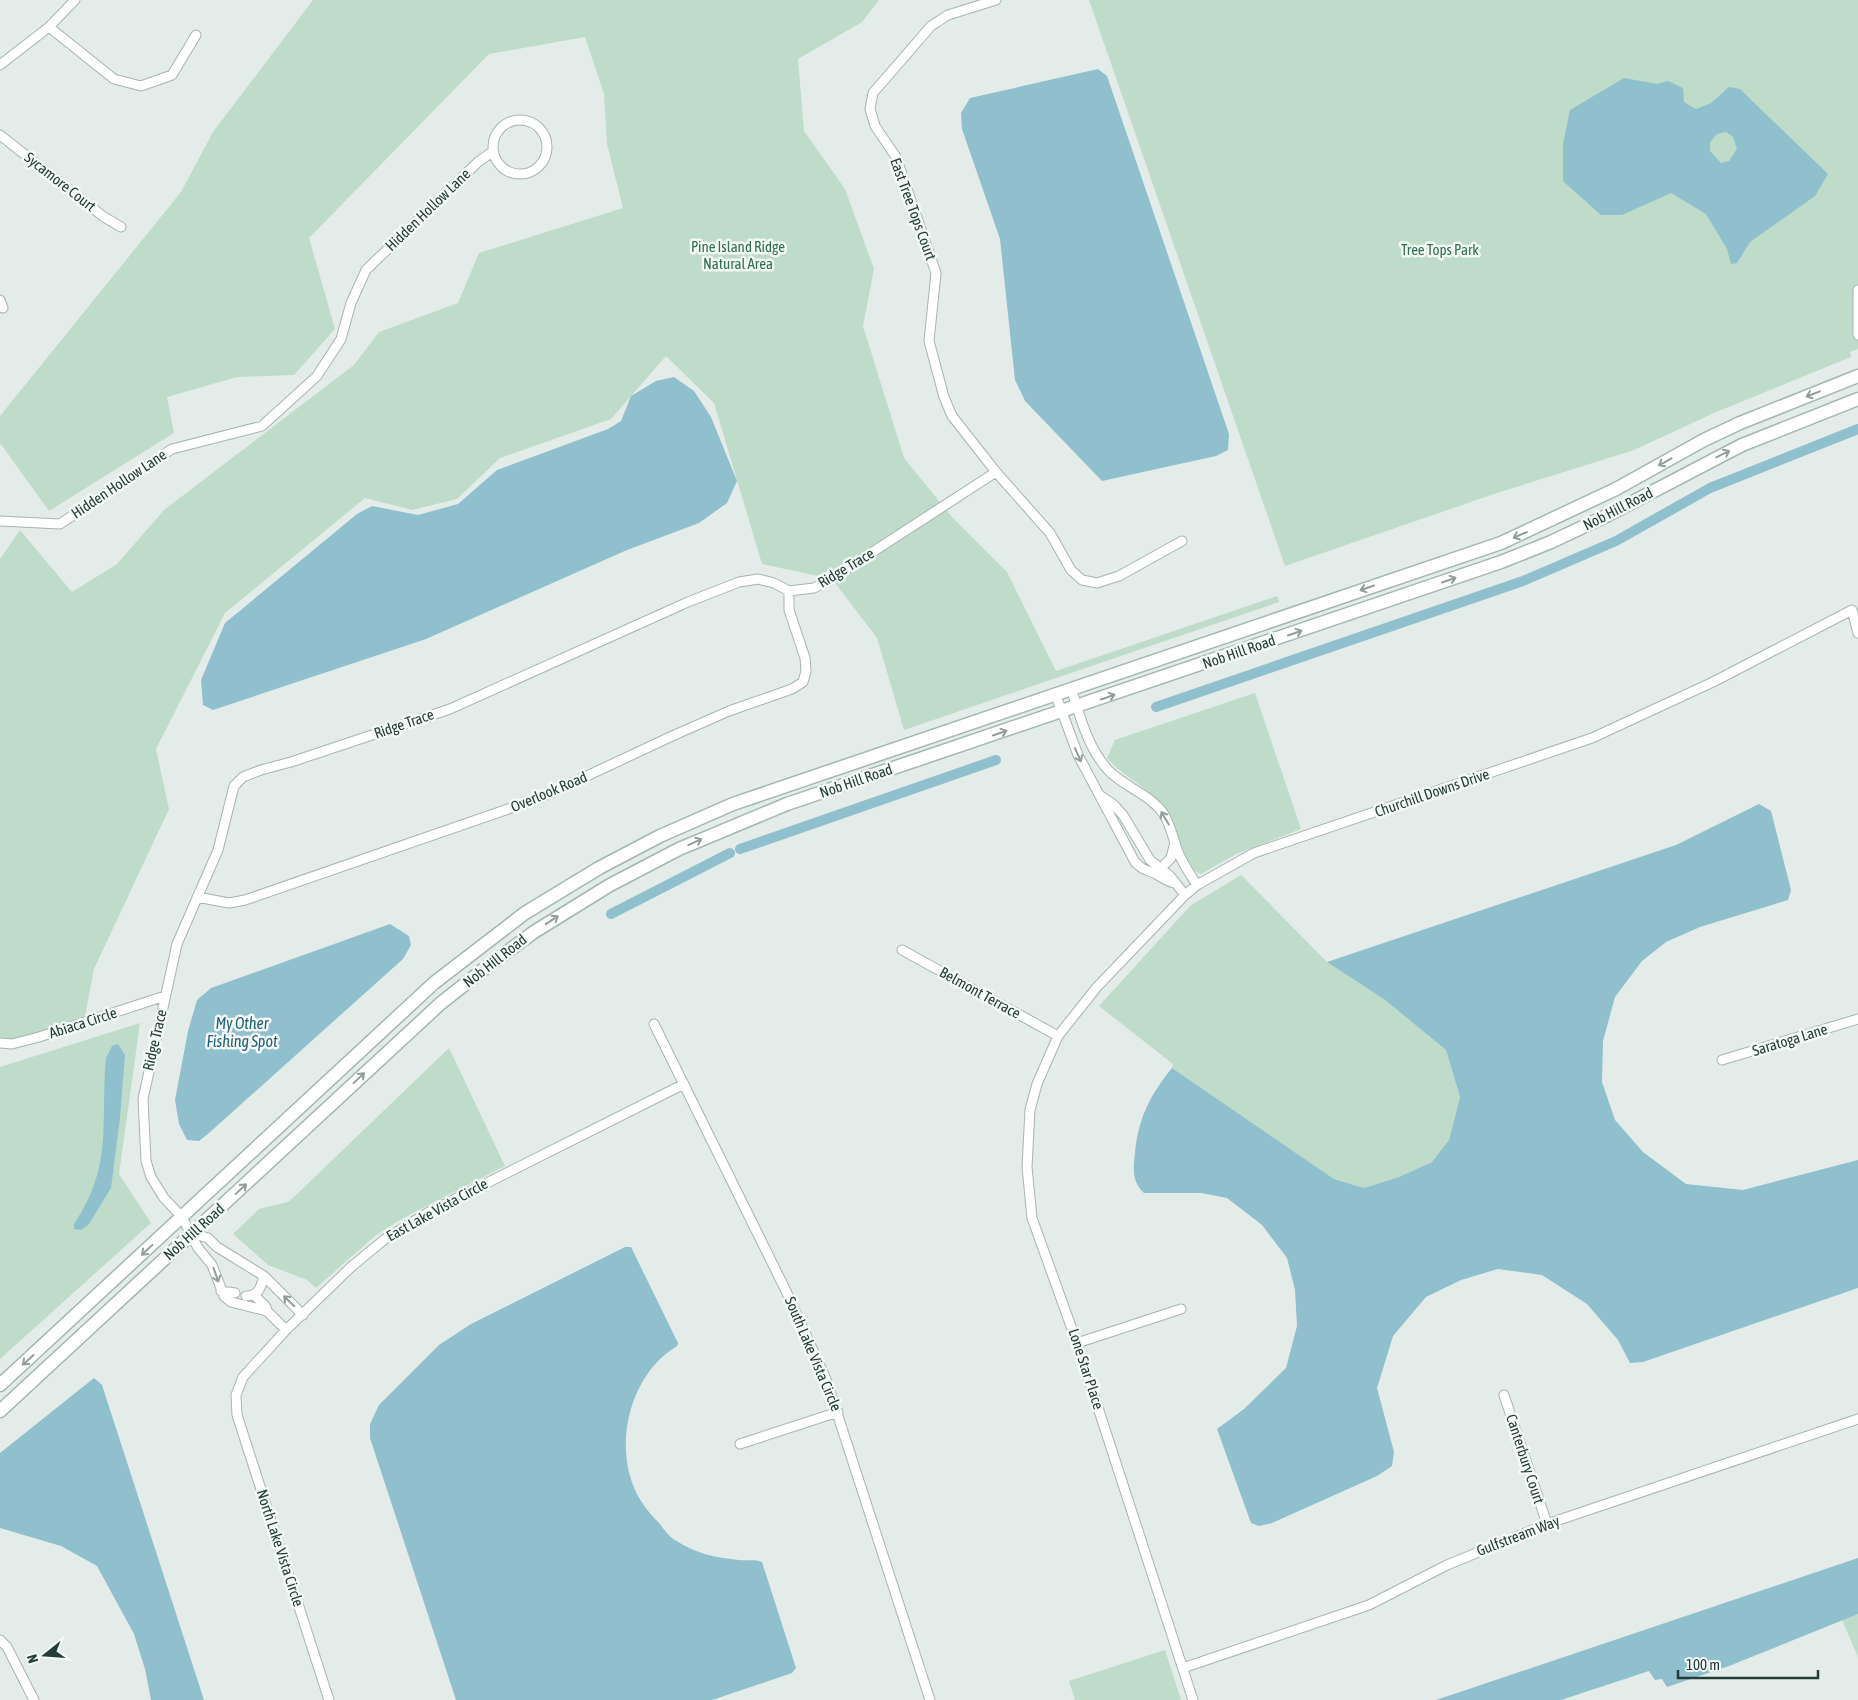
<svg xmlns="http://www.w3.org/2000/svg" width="1858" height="1700" font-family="'Asap Condensed',sans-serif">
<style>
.green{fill:#bedcc9}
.water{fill:#90bfce;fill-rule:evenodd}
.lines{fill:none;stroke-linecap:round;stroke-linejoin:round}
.canal{stroke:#90bfce;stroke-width:10}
.street-casing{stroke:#a7b4b0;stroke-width:11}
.secondary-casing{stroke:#a3b7b2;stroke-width:15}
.street{stroke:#fff;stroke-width:9}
.secondary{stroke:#fff;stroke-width:12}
.oneway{stroke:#929e9c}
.labels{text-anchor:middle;stroke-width:5;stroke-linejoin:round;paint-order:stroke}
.street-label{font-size:15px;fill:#243d38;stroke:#f4f9f7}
.park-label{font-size:15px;fill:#31714f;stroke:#f4f9f7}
.water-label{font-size:16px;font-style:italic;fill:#226175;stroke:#f4f9f7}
</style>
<rect width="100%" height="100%" fill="#e4ece9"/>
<!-- green -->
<path class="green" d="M313 0H879L862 22 798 59 804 131 845 189 874 269 863 326 904 458 952 517 1007 572 1056 671 1277 596 1279 602 904 730 877 638 832 579 762 564 714 403 666 356 611 419 500 458 457 499 412 510 365 498 225 613 156 749 169 809 94 969 85 1016 6 1043 0 1038V559L20 530 72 592 117 564 164 510 354 365 379 332 458 303 479 253 623 208 607 144 604 94 585 37 489 54 309 238 335 329 294 375 237 377 167 397 174 433 49 511 0 443V416L181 192 213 132Z
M1089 0H1858V349L1850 352 1851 357 1714 413 1634 450 1494 494 1285 566Z
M1255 693 1301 829 1236 854 1201 874C1179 866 1180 833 1170 815 1156 791 1126 780 1107 758L1115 740Z
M1241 875 1327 962 1385 1000 1446 1050 1460 1097 1449 1140 1432 1162 1399 1177 1364 1188 1334 1179 1172 1068 1173 1064 1099 1006 1190 906Z
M140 1023 119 1174 151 1223 0 1359V1067Z
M449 1048 505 1166 403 1218 375 1236 316 1288 307 1280 268 1265 233 1234 259 1209 288 1202 296 1195Z
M1858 1614V1657L1842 1620Z
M1165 1650 1181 1700H1075L1069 1681Z"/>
<!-- water -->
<path class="water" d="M1098 69 1107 76 1229 434 1228 450 1216 456 1102 481 1025 401 1015 380 1000 239 962 129 961 113 970 98Z
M1624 78 1657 84 1668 81 1683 88 1684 102 1696 109 1711 103 1729 87 1740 89 1828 174 1815 196 1750 242 1737 263 1731 264 1727 249 1706 214 1671 193 1622 215H1601L1563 181V144L1570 110ZM1726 132 1733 137 1737 149 1729 161 1721 163 1710 151V142L1717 134Z
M674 377 694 391 711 417 737 481 727 503 699 523 627 550 426 639 213 710 203 705 201 680 225 623 357 514 372 506 418 515 458 504 497 470 608 429 621 421 631 396 656 381Z
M1759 804 1771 811 1791 890 1788 900 1700 927 1666 942 1642 961 1615 997 1603 1041 1602 1082 1615 1120 1643 1152 1686 1184 1743 1190 1858 1160V1288L1643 1362 1630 1363 1618 1340 1587 1304 1542 1275 1498 1269 1461 1280 1426 1297 1393 1336 1377 1388 1394 1452 1392 1466 1377 1476 1272 1523 1259 1526 1251 1523 1217 1429 1244 1409 1286 1368 1297 1326 1295 1290 1287 1258 1262 1225 1227 1198 1201 1193H1144C1132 1182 1133 1169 1135 1153 1138 1119 1150 1095 1172 1068L1334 1179 1364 1188 1399 1177 1432 1162 1449 1140 1460 1097 1446 1050 1385 1000 1327 962 1676 845Z
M390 924 409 936 411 945 403 959 209 1133 199 1141 187 1140 179 1124 175 1100 188 1031 197 1000 211 988Z
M118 1044 125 1055 120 1118 111 1188 89 1224 81 1230 74 1229V1224C114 1165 100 1123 106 1058L112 1046Z
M625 1247H631L678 1343 677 1346C630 1374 613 1444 636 1492 642 1504 650 1514 659 1523 664 1529 668 1536 675 1540 694 1553 716 1558 739 1560 747 1561 755 1559 762 1562L796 1668 792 1673 712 1700H456L370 1438V1424L379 1405 439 1345 471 1324Z
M94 1378 102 1385 204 1700H151L145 1669 134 1634 97 1566 61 1546 0 1528V1453Z
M1858 1558V1614L1729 1666 1667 1687 1662 1679 1655 1680 1649 1671 1561 1700H1436Z"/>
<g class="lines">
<!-- canal -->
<path class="canal" d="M1156 707 1523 581 1616 541 1710 488 1858 429
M740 849 996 760
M611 914 730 853"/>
<!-- street casing -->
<g class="street-casing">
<path id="street" d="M996 0 948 15 931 26 873 93 870 109 875 126 896 157 936 273 929 341 944 397 952 416 996 472 1050 533 1071 570 1082 580 1097 583 1119 576 1182 541
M49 27 114 79 141 86 172 75 196 35
M0 65 49 27 75 0
M493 147a27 27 0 1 1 54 0a27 27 0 1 1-54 0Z
M0 135 104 217 121 227
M1858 290V335
M0 300 3 308
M0 521 60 524 172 449 262 426 317 376 341 339 351 303 366 270 478 162 492 152
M1071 688C1080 716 1088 749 1109 771 1125 787 1149 794 1163 813 1171 825 1173 839 1178 852 1183 864 1190 874 1197 885
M1055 693 1078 755 1135 862C1144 871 1145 869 1156 874 1162 877 1166 881 1174 883
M1101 796 1114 805 1123 815 1150 860 1170 876 1185 895
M1158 871 1171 858 1175 842
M197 897 229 903 245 900 540 798 670 737 729 711 792 689 803 682 806 671 805 658 789 610V591
M902 950 1058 1036
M654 1024 786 1291 826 1379 930 1700
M0 1043 12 1044 39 1037 165 996
M1722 1060 1858 1019
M191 1233 208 1238 217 1247 264 1276 303 1315
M221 1291 235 1293
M254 1295 266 1307 267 1311
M246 1296C259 1296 261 1287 264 1276
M286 1330 267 1311 231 1302 224 1296 212 1265 198 1248 182 1217 164 1198 151 1177 146 1161 143 1099 177 944 218 850 234 786 243 777 261 770 291 762 450 709 688 602 739 582 758 579 774 583 789 591 814 588 831 579 996 472
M1077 1343 1181 1309
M1504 1395 1547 1524
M740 1444 838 1412
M0 1640 7 1647 34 1700
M1183 1668 1369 1605 1447 1565 1547 1524 1858 1419
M329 1700 237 1415 236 1395 243 1377 286 1330 351 1267 385 1239 429 1212 684 1084
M1193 1700 1077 1343 1032 1218 1027 1167 1030 1110 1037 1084 1058 1036 1097 987 1185 895 1197 885 1254 853 1592 738 1713 682 1852 610 1858 633"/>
</g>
<!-- secondary casing -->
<g class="secondary-casing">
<path id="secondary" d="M0 1385 434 983 525 913 599 868 660 836 733 804 1501 543 1616 489 1704 440 1740 423 1858 376
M0 1411 441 1003 488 966 534 932 610 885 679 849 787 804 1501 562 1551 542 1606 516 1742 445 1858 399"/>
</g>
<!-- street -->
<use href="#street" class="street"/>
<!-- secondary -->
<use href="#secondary" class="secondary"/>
</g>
<!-- one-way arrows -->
<defs><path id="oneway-shaft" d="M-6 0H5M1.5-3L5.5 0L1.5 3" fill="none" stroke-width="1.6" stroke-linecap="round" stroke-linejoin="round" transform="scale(1.25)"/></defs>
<g class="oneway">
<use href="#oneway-shaft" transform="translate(1813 394) rotate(159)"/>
<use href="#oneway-shaft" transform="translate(1723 454) rotate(-27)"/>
<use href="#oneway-shaft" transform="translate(1665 462) rotate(151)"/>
<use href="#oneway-shaft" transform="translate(1520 535) rotate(157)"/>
<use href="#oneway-shaft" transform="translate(1449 580) rotate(-19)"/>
<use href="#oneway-shaft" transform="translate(1367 588) rotate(161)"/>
<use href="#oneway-shaft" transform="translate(1295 633) rotate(-19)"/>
<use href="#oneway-shaft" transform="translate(1108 697) rotate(-19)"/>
<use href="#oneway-shaft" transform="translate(1000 733) rotate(-19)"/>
<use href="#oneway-shaft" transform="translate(1078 755) rotate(66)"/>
<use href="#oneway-shaft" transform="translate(1165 818) rotate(-121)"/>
<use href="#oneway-shaft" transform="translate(695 842) rotate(-24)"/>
<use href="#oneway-shaft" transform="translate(552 920) rotate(-33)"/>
<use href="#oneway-shaft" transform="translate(359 1078) rotate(-43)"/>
<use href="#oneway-shaft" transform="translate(241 1189) rotate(-43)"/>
<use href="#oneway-shaft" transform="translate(147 1250) rotate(137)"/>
<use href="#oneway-shaft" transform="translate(216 1275) rotate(71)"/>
<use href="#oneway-shaft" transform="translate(289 1301) rotate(-136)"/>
<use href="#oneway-shaft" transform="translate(28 1360) rotate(138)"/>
</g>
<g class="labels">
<!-- street labels -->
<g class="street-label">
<text transform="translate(60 182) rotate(38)" y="5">Sycamore Court</text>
<text transform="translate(913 209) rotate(70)" y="5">East Tree Tops Court</text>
<text transform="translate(428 210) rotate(-44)" y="5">Hidden Hollow Lane</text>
<text transform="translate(119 484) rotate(-34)" y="5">Hidden Hollow Lane</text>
<text transform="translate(1618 509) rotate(-27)" y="5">Nob Hill Road</text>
<text transform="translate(846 568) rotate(-31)" y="5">Ridge Trace</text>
<text transform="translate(1239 652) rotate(-19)" y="5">Nob Hill Road</text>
<text transform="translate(404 724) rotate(-19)" y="5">Ridge Trace</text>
<text transform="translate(856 781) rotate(-19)" y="5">Nob Hill Road</text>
<text transform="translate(549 792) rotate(-23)" y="5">Overlook Road</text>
<text transform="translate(1432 793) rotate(-19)" y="5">Churchill Downs Drive</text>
<text transform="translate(495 961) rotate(-38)" y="5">Nob Hill Road</text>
<text transform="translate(980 993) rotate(29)" y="5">Belmont Terrace</text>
<text transform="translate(83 1023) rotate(-18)" y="5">Abiaca Circle</text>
<text transform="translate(155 1040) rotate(-77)" y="5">Ridge Trace</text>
<text transform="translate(1790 1040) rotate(-17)" y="5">Saratoga Lane</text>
<text transform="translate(437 1210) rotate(-29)" y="5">East Lake Vista Circle</text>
<text transform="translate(194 1232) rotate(-42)" y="5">Nob Hill Road</text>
<text transform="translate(813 1354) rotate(67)" y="5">South Lake Vista Circle</text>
<text transform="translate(1086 1369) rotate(72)" y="5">Lone Star Place</text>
<text transform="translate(1525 1459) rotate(72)" y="5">Canterbury Court</text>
<text transform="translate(1518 1536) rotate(-21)" y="5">Gulfstream Way</text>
<text transform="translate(280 1548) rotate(72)" y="5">North Lake Vista Circle</text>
</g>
<!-- park labels -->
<g class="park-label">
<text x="738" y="252">Pine Island Ridge<tspan x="738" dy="17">Natural Area</tspan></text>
<text x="1440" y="255">Tree Tops Park</text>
</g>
<!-- water labels -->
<g class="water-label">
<text x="242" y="1029">My Other<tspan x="242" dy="18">Fishing Spot</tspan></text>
</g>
</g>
<!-- north arrow -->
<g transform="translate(45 1655) rotate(253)" stroke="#f4f9f7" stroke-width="4" paint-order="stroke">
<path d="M0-4L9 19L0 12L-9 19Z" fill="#243d38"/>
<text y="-8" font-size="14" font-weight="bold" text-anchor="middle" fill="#243d38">N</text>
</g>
<!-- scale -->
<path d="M1678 1670v8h140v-8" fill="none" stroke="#243d38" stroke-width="2.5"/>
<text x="1686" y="1670" font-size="15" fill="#243d38" stroke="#f4f9f7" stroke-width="4" paint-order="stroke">100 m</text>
</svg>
